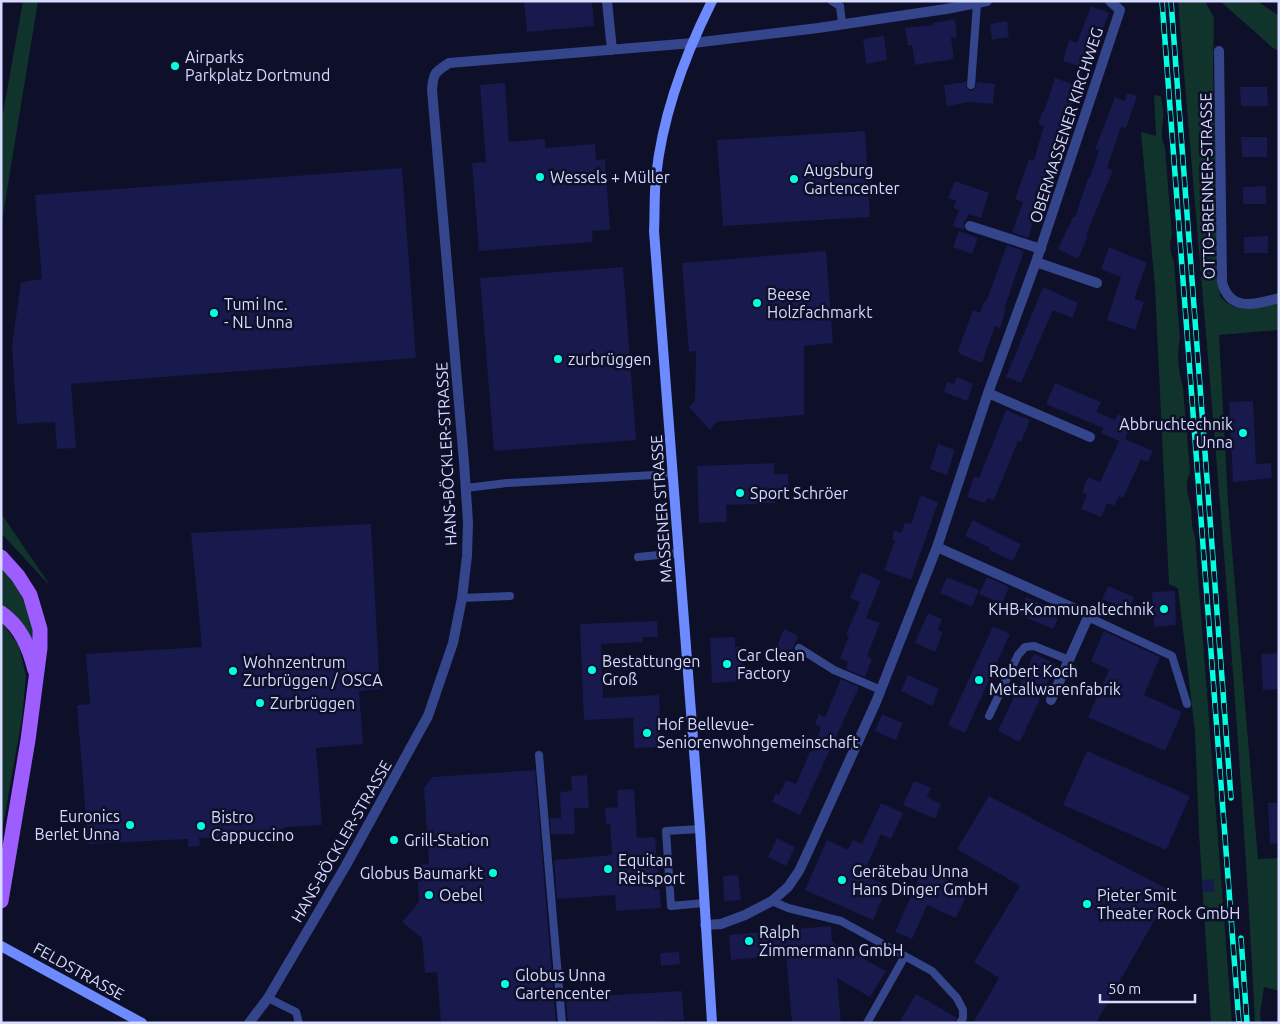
<svg xmlns="http://www.w3.org/2000/svg" width="1280" height="1024" font-family="Ubuntu,sans-serif">
<style>
.green{fill:#10342b}
.building{fill:#18194c}
.lines{fill:none;stroke-linecap:round;stroke-linejoin:round}
.lane{stroke:#35458c;stroke-width:8}
.street{stroke:#35458c;stroke-width:10}
.secondary{stroke:#6d8aff;stroke-width:10}
.primary{stroke:#9e5dff;stroke-width:15}
.rail-casing{stroke:#02ffe0;stroke-width:5.5}
.rail{stroke:#0e0f29;stroke-width:4;stroke-dasharray:11;stroke-linecap:butt}
.poi-dot{fill:#02ffe0;stroke:#0e0f29;stroke-width:2}
.labels{text-anchor:middle;stroke-width:5;stroke-linejoin:round;paint-order:stroke}
.poi-label{font-size:16px;fill:#d6dbff;stroke:#0e0f29;text-anchor:start}
.street-label{font-size:16px;fill:#d6dbff;stroke:#0e0f29}
</style>
<rect width="100%" height="100%" fill="#0e0f29"/>
<!-- green -->
<path class="green" d="M23 1H38L1 227V124Z
M1178 1H1205L1214 18 1213 71 1220 296C1236 316 1257 308 1279 302V330L1219 335 1228 502 1258 859 1279 858V991L1264 987 1260 1013 1261 1023H1255C1238 682 1206 341 1178 1Z
M1220 1H1257L1279 16V51L1273 48Z
M1154 95 1161 96C1162 103 1164 112 1163 120 1162 133 1160 135 1165 148L1172 235C1169 245 1170 252 1174 262L1180 339C1176 355 1179 372 1183 388L1190 472C1184 488 1188 493 1191 508 1192 518 1191 526 1195 536L1232 1023H1211L1199 832 1195 732 1178 588 1169 584 1155 287 1141 132 1156 136Z
M1 513 51 587 1 533Z
M1 567C25 592 33 613 34 648L1 607Z
M1 621 19 646 26 676 22 718 1 837Z"/>
<!-- building -->
<path class="building" d="M524 1H592L594 26 527 32Z
M1091 6 1109 13 1102 32 1095 29 1084 68 1063 61 1069 40 1077 43Z
M955 19 957 37 951 38 954 59 915 65 912 45H908L905 28 933 25 932 23Z
M1007 21 1009 37 992 40 990 24Z
M884 36 887 60 866 64 863 39Z
M1055 78 1078 86 1061 141 1028 238 1012 232 1023 202 1015 199 1029 159 1034 160 1044 126 1038 124 1042 112H1044Z
M966 82V88L971 91 975 89 977 82 995 84 993 104 970 102 947 106 944 85Z
M505 83 509 142 545 139V148L595 144 596 160 605 159 610 230 592 231 593 242 479 251 472 163 486 162 480 85Z
M1240 87H1267L1268 106H1241Z
M1127 93 1137 96 1126 128 1121 127 1107 168 1113 170 1086 235 1088 236 1078 259 1058 249 1073 217H1075L1088 178 1089 179 1099 151 1095 149 1115 97 1125 101Z
M865 131 870 217 723 226 717 140Z
M1241 137H1267V157H1242Z
M402 168 416 358 71 384 76 448 57 449 55 422 17 424 12 345 21 282 42 279 35 195Z
M955 181 989 193 981 218 969 214 964 223V230L953 226 959 210 953 208 956 201 948 198Z
M1266 186V204H1243V187Z
M959 231 978 238 972 254 953 247Z
M1268 236V253H1244V237Z
M1007 245 1024 251 1004 309H1006L1000 328 995 326 982 363 960 354 958 350 973 310 980 313 984 302H986Z
M1109 247 1147 263 1134 299 1144 302 1135 330 1107 320 1121 277 1101 269Z
M826 251 833 343 804 346V415L716 422 710 430 689 407 695 400 696 351 689 352 682 263Z
M623 267 636 440 494 451 480 278Z
M1043 287 1078 303 1072 318 1053 310 1021 383 1006 377Z
M957 377 973 384 967 401 944 392 947 382 954 384Z
M1055 383 1101 402 1096 412 1115 420 1118 414 1133 420 1125 439 1153 451 1148 462 1141 459 1123 498 1119 496 1114 506 1107 503 1101 517 1081 509 1087 494 1082 492 1088 477 1100 482 1119 441 1101 433 1103 428 1046 404Z
M1253 401 1256 464 1271 463 1272 478 1233 482 1229 402Z
M1006 410 1030 420 1021 442 1018 441 994 500 987 498 985 503 967 497 974 477 979 478Z
M938 444 955 450 947 475 930 469Z
M774 463V474H788L789 492 775 493V503L726 505 727 522 699 523 697 466Z
M921 495 938 503 911 580 884 570 895 541 892 540 894 530 901 533 905 522 911 524Z
M973 520 1021 544 1013 561 989 550 990 548 965 536Z
M371 524 380 689 359 691 363 744 316 748 322 825 287 827 269 835 199 838 200 846 188 847V839L88 844 77 705 90 704 86 654 202 647 191 533Z
M861 572 881 581 866 618 880 623 867 656 872 659 865 677 846 669 848 662 840 658 849 636 846 635 860 602 850 598Z
M947 577 979 590 972 607 940 593Z
M987 577 1009 587 1002 604 979 594Z
M1108 586 1134 597 1129 610 1102 599Z
M1175 591 1176 625 1154 627 1152 592Z
M1026 597 1061 612 1053 629 1018 614Z
M928 613 942 619 938 630 943 632 935 652 915 643Z
M657 621 658 637H643V642L601 644 603 698 659 695 661 747 634 748 633 718 584 720 580 624Z
M993 626 1010 634 965 733 948 725Z
M784 629 798 636 790 655 776 649Z
M1104 631 1160 657 1144 695 1182 712 1165 751 1088 717 1109 670 1091 661Z
M735 637V647H741L743 681 712 683 710 638Z
M1279 653V689L1263 690 1261 654Z
M1034 654 1056 664 1020 742 998 731Z
M908 675 939 689 932 706 901 691Z
M841 679 859 687 800 815 772 802 776 793 779 795 786 780 796 784 810 752H812L821 727 815 724 819 714 825 717Z
M882 714 903 723 896 740 875 731Z
M1087 751 1190 796 1166 850 1063 805Z
M535 770 556 1023H441L437 972 425 973 422 938 402 922 419 902 417 865 429 864 424 788 432 777Z
M587 775 589 808H574L575 834H551L550 818H561L560 792 572 791 571 776Z
M914 781 931 788 927 797 941 804 935 819 903 805Z
M634 789 637 838 655 837 661 908 616 911 615 895 557 899 554 860 612 855 610 824H606L605 808 618 807 617 790Z
M989 796 1171 891 1096 1023H973L999 978 974 962 1020 886 957 849Z
M881 803 903 813 891 839 881 834 863 875 888 886 873 920 805 890 827 840 848 850 853 840 862 844Z
M1268 803H1279V843L1270 844Z
M777 838 795 847 786 866 768 857Z
M923 869 969 890 956 918 927 905 912 939 895 932Z
M738 875 741 900 724 901 723 876Z
M1214 879V892H1203V880Z
M831 926 832 942 886 971 870 997 837 978 841 1023H792L786 955 731 960 729 935Z
M679 952 680 964 661 966 660 953Z
M682 991 684 1020 637 1023H568L566 998Z
M916 994 957 1018 954 1023H899Z"/>
<g class="lines">
<!-- lane -->
<path class="lane" d="M832 1 840 6 842 24
M971 85 977 4
M466 488 507 483 673 474
M638 557 679 553
M462 598 510 596
M1088 617 1172 656 1187 704
M799 648 834 670 881 690
M989 716 1018 655 1025 647 1034 646 1069 660
M539 755 562 1023
M700 829 666 831 671 906 704 903
M772 901 788 908 841 921 932 971 957 998 963 1010V1018L960 1023
M268 998 296 1012 299 1023
M867 1023 905 956"/>
<!-- street -->
<path class="street" d="M607 1 612 50
M1219 51 1222 282C1230 313 1256 304 1279 298
M970 226 1041 249
M1036 262 1097 283
M988 393 1090 437
M937 547 1089 615 1051 700
M705 925 721 924 745 915 772 901 788 887 799 871 812 843 876 702 937 547 988 393 1036 262 1120 10 1110 1
M249 1023 268 998 345 867 428 716 453 643 462 598 467 556 468 522 464 462 432 90C433 73 435 72 449 63L693 43 818 28 946 9 987 1"/>
<!-- secondary -->
<path class="secondary" d="M712 1C685 55 662 117 656 177 654 195 655 213 654 231L700 829 712 1023
M1 946 142 1023"/>
<!-- primary -->
<path class="primary" d="M1 557 18 576 30 595 40 629V648L28 740 1 901
M1 613C21 627 29 647 35 670"/>
<!-- rail casing -->
<g class="rail-casing">
<path id="rail" d="M1162 1 1239 1023
M1171 1 1231 798
M1241 938 1247 1023"/>
</g>
<!-- rail -->
<use href="#rail" class="rail"/>
</g>
<!-- markers -->
<g class="poi-dot">
<circle cx="175" cy="66" r="5"/>
<circle cx="540" cy="177" r="5"/>
<circle cx="794" cy="179" r="5"/>
<circle cx="757" cy="303" r="5"/>
<circle cx="214" cy="313" r="5"/>
<circle cx="558" cy="359" r="5"/>
<circle cx="1243" cy="433" r="5"/>
<circle cx="740" cy="493" r="5"/>
<circle cx="1164" cy="609" r="5"/>
<circle cx="727" cy="664" r="5"/>
<circle cx="592" cy="670" r="5"/>
<circle cx="233" cy="671" r="5"/>
<circle cx="979" cy="680" r="5"/>
<circle cx="260" cy="703" r="5"/>
<circle cx="647" cy="733" r="5"/>
<circle cx="130" cy="825" r="5"/>
<circle cx="201" cy="826" r="5"/>
<circle cx="394" cy="840" r="5"/>
<circle cx="608" cy="869" r="5"/>
<circle cx="493" cy="873" r="5"/>
<circle cx="842" cy="880" r="5"/>
<circle cx="429" cy="895" r="5"/>
<circle cx="1087" cy="904" r="5"/>
<circle cx="749" cy="941" r="5"/>
<circle cx="505" cy="984" r="5"/>
</g>
<g class="labels">
<!-- poi labels -->
<g class="poi-label">
<text x="185" y="63">Airparks<tspan x="185" dy="18">Parkplatz Dortmund</tspan></text>
<text x="804" y="176">Augsburg<tspan x="804" dy="18">Gartencenter</tspan></text>
<text x="550" y="183">Wessels + Müller</text>
<text x="767" y="300">Beese<tspan x="767" dy="18">Holzfachmarkt</tspan></text>
<text x="224" y="310">Tumi Inc.<tspan x="224" dy="18">- NL Unna</tspan></text>
<text x="568" y="365">zurbrüggen</text>
<text x="1233" y="430" text-anchor="end">Abbruchtechnik<tspan x="1233" dy="18">Unna</tspan></text>
<text x="750" y="499">Sport Schröer</text>
<text x="1154" y="615" text-anchor="end">KHB-Kommunaltechnik</text>
<text x="737" y="661">Car Clean<tspan x="737" dy="18">Factory</tspan></text>
<text x="602" y="667">Bestattungen<tspan x="602" dy="18">Groß</tspan></text>
<text x="243" y="668">Wohnzentrum<tspan x="243" dy="18">Zurbrüggen / OSCA</tspan></text>
<text x="989" y="677">Robert Koch<tspan x="989" dy="18">Metallwarenfabrik</tspan></text>
<text x="270" y="709">Zurbrüggen</text>
<text x="657" y="730">Hof Bellevue-<tspan x="657" dy="18">Seniorenwohngemeinschaft</tspan></text>
<text x="120" y="822" text-anchor="end">Euronics<tspan x="120" dy="18">Berlet Unna</tspan></text>
<text x="211" y="823">Bistro<tspan x="211" dy="18">Cappuccino</tspan></text>
<text x="404" y="846">Grill-Station</text>
<text x="618" y="866">Equitan<tspan x="618" dy="18">Reitsport</tspan></text>
<text x="852" y="877">Gerätebau Unna<tspan x="852" dy="18">Hans Dinger GmbH</tspan></text>
<text x="483" y="879" text-anchor="end">Globus Baumarkt</text>
<text x="439" y="901">Oebel</text>
<text x="1097" y="901">Pieter Smit<tspan x="1097" dy="18">Theater Rock GmbH</tspan></text>
<text x="759" y="938">Ralph<tspan x="759" dy="18">Zimmermann GmbH</tspan></text>
<text x="515" y="981">Globus Unna<tspan x="515" dy="18">Gartencenter</tspan></text>
</g>
<!-- street labels -->
<g class="street-label">
<text transform="translate(1066 125) rotate(-72)" y="6">OBERMASSENER KIRCHWEG</text>
<text transform="translate(1207 186) rotate(-91)" y="6">OTTO-BRENNER-STRASSE</text>
<text transform="translate(446 454) rotate(-93)" y="6">HANS-BÖCKLER-STRASSE</text>
<text transform="translate(661 509) rotate(-94)" y="6">MASSENER STRASSE</text>
<text transform="translate(341 841) rotate(-60)" y="6">HANS-BÖCKLER-STRASSE</text>
<text transform="translate(79 971) rotate(29)" y="6">FELDSTRASSE</text>
</g>
</g>
<!-- border -->
<rect width="1280" height="1024" fill="none" stroke="#d6dbff" stroke-width="5"/>
<!-- scale -->
<path d="M1100 994v8h95v-8" fill="none" stroke="#d6dbff" stroke-width="2.5"/>
<text x="1108" y="994" font-size="15" fill="#d6dbff" stroke="#0e0f29" stroke-width="4" paint-order="stroke">50 m</text>
</svg>
